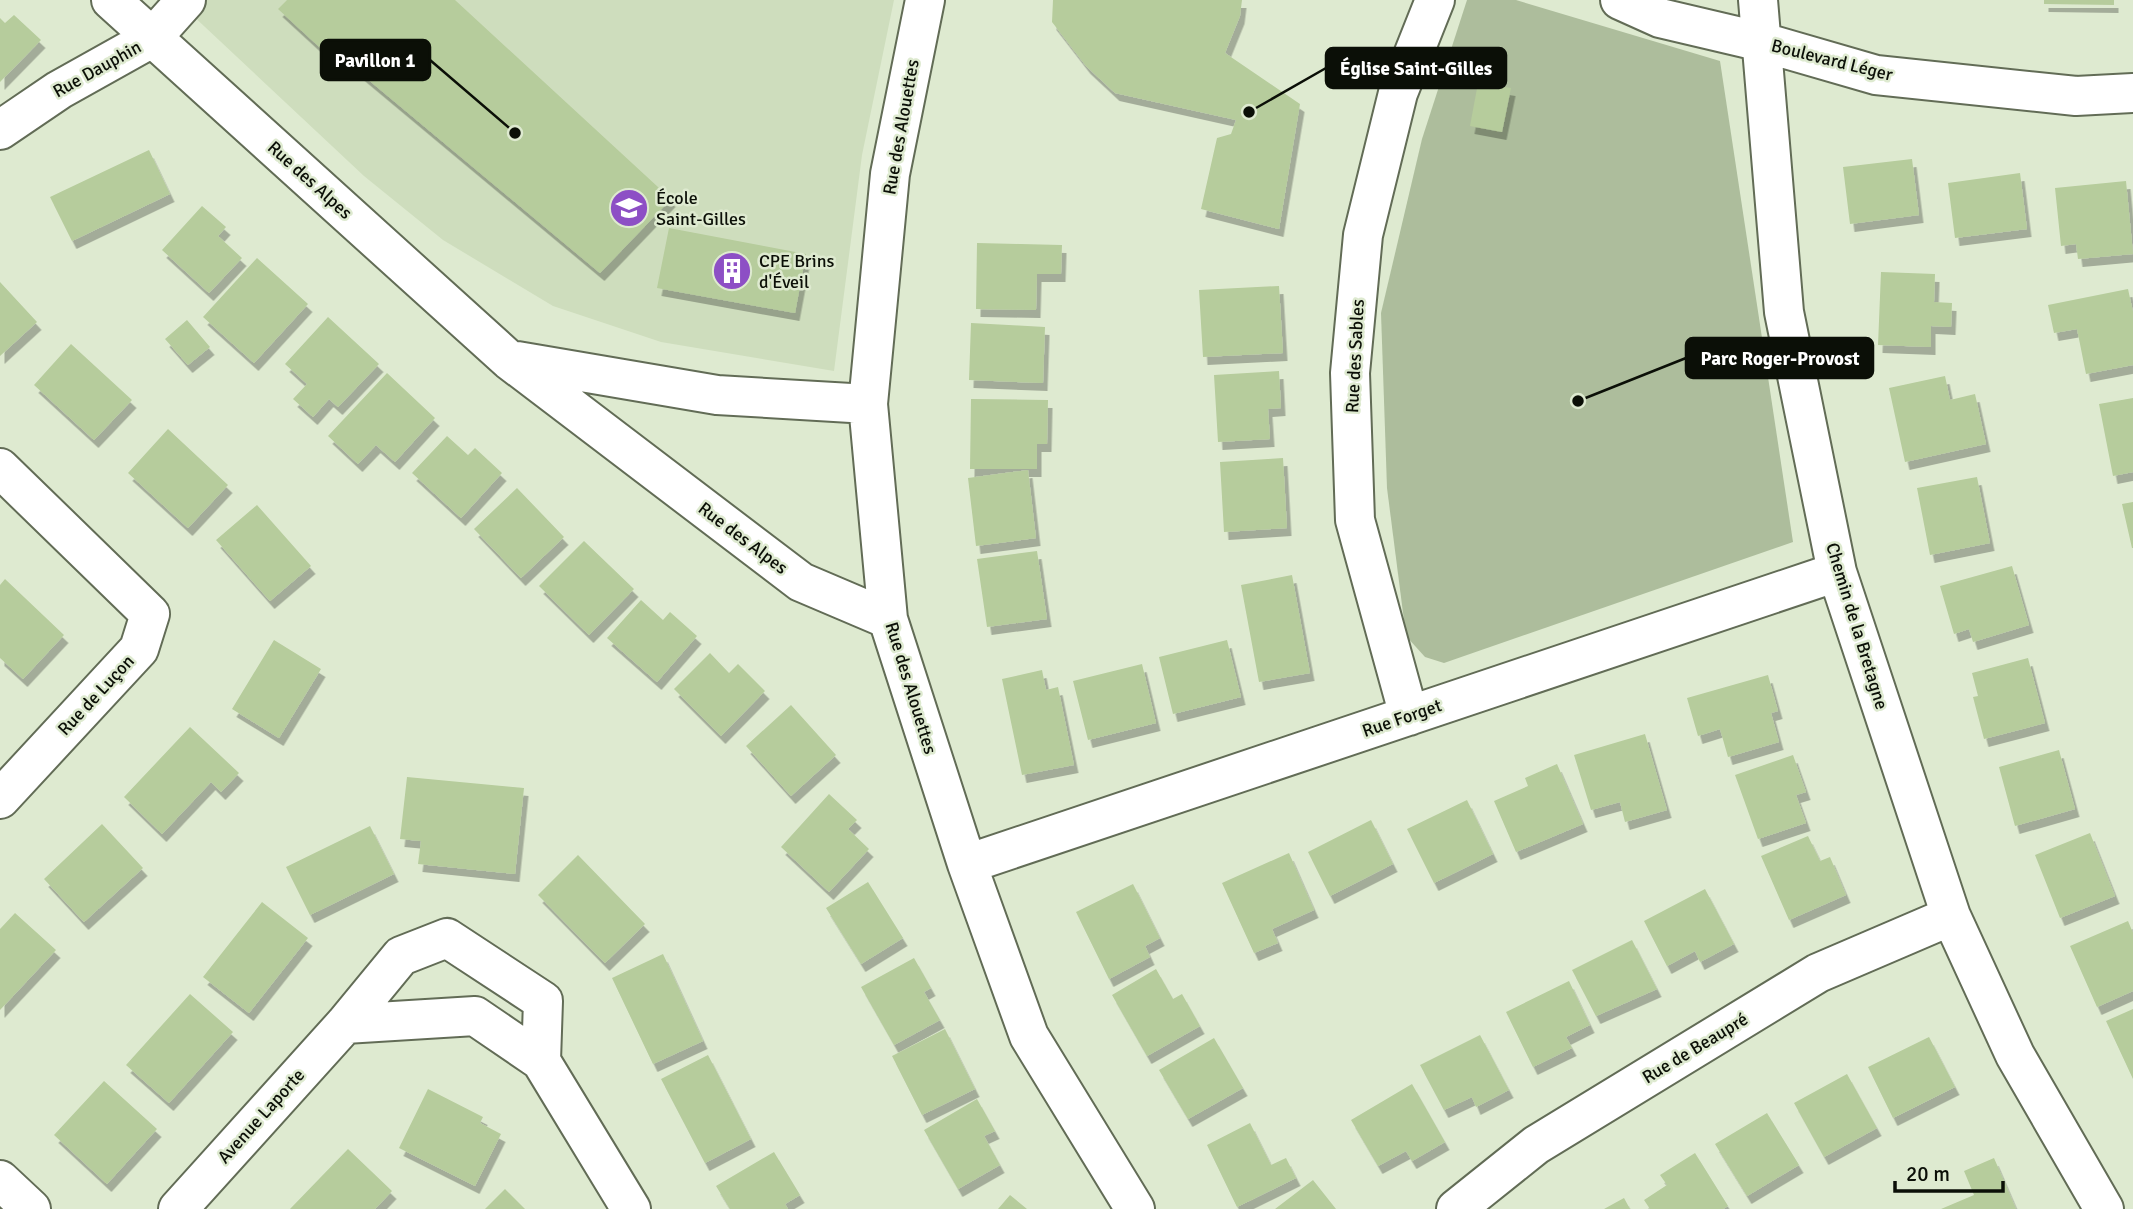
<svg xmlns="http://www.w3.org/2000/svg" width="2133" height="1209" font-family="Signika,sans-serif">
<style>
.built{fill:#ceddbd}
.green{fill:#adbd9c}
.building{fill:#b6cc9c;filter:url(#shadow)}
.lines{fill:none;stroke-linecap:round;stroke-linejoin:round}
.minor-casing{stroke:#626c56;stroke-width:42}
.minor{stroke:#fff;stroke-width:38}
.labels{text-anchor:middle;stroke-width:5;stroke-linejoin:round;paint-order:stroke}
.street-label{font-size:18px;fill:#0b0f07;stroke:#deead0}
.poi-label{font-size:18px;fill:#0b0f07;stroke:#deead0;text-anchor:start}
.leader{fill:none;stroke:#0b0f07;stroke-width:2.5}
.callout-dot{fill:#0b0f07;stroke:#deead0;stroke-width:2.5}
.callout{fill:#0b0f07;stroke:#0b0f07;stroke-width:2.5}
.callout-label{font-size:19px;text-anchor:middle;font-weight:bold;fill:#fff}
</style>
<defs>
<filter id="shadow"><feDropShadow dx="4.5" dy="8" stdDeviation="0" flood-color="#0004"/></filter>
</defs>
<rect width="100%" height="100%" fill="#deead0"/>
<!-- built -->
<path class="built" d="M201 0H894L862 155 834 371 661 342 553 306 443 240 364 176 189 12Z"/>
<!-- green -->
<path class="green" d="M1467 0H1516L1720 61 1793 542 1444 663 1425 657 1406 636 1387 488 1381 313 1422 139Z"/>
<!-- building -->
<path class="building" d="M287 0H455L671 199 600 273 347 62 340 66 278 9Z
M1053 0H1242L1240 16 1225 53 1300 104 1279 229 1201 209 1217 138 1231 134 1236 120 1115 93 1086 66 1052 22Z
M2044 0H2114V5L2044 4Z
M14 15 41 40 0 82V18L5 23Z
M1478 83 1511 88 1502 132 1470 126Z
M149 150 170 194 72 241 50 197Z
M1912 159 1919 215 1850 224 1843 167Z
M2020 173 2027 229 1955 238 1948 183Z
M2126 181 2133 254 2078 259 2076 244 2061 246 2055 188Z
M202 206 226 227 218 236 242 258 209 293 162 250Z
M669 228 806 254 795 313 657 288Z
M977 243 1062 245 1061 274H1037L1036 310 976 309Z
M257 258 308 304 254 363 203 317Z
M1881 272 1935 274 1934 302 1952 303 1951 327 1931 326V347L1878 345Z
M0 282 37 322 0 356Z
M1279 286 1283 353 1203 357 1199 290Z
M2128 289 2133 312V365L2086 374 2077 329 2054 333 2048 305Z
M328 317 379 364 338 407 329 399 313 417 293 399 307 384 285 364Z
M187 320 210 347 188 365 165 339Z
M971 323 1045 327 1043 383 969 380Z
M71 344 132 400 94 440 34 385Z
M1279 371 1281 408 1268 409 1270 439 1218 442 1214 375Z
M387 373 435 418 395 462 376 445 358 464 328 436Z
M1945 376 1950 400 1975 394 1986 444 1905 462 1889 388Z
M2133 398V472L2113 476 2099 404Z
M971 399 1048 400 1047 444H1037V469H970Z
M168 429 228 485 188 528 128 473Z
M447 436 468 455 475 448 502 473 461 518 412 473Z
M1283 458 1287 528 1224 532 1220 462Z
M1028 470 1036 538 976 546 968 478Z
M1977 477 1990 543 1930 555 1917 488Z
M517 488 564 537 521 578 474 529Z
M2133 502V548H2132L2122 504Z
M257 505 311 566 270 601 216 540Z
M584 541 634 589 589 635 539 586Z
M1037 551 1047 619 987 627 977 559Z
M2012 566 2029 625 1973 642 1969 629 1954 634 1940 586Z
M1292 575 1310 673 1259 682 1241 585Z
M5 579 64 635 23 679 0 658V585Z
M641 600 663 620 670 612 697 636 657 682 607 638Z
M274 640 321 669 279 738 232 709Z
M1227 640 1241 697 1173 714 1159 657Z
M710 653 729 673 738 664 765 691 721 736 674 689Z
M2028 658 2045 723 1984 739 1973 697 1978 696 1972 673Z
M1142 664 1156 723 1088 740 1073 681Z
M1042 670 1046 690 1058 687 1074 765 1022 775 1002 679Z
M1768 675 1778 711 1771 713 1779 742 1728 757 1720 729 1698 736 1687 698Z
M791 705 836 755 791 796 746 746Z
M190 727 239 773 221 792 211 782 162 834 124 797Z
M1645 734 1667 810 1625 822 1620 802 1591 810 1574 755Z
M2059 750 2075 809 2015 826 1999 767Z
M1793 755 1806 792 1796 795 1806 823 1758 839 1735 775Z
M1557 764 1583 824 1516 852 1494 801 1528 786 1525 778Z
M407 777 524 788 515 874 418 864 421 841 400 839Z
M829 794 857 820 848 829 869 849 829 892 781 847Z
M1467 800 1493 854 1434 883 1407 829Z
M1371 820 1393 864 1330 896 1308 852Z
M102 824 143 868 84 922 44 879Z
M370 826 394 874 310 915 286 867Z
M2090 833 2115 896 2060 918 2035 855Z
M1808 836 1820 861 1830 857 1846 895 1789 920 1761 856Z
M1289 853 1314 910 1272 929 1278 943 1254 953 1222 883Z
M578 855 645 924 605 963 538 895Z
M868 882 903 938 861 964 826 908Z
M1133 884 1160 938 1145 946 1150 957 1109 979 1076 912Z
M1705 889 1734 944 1700 962 1695 951 1667 966 1644 921Z
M262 902 308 938 249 1013 203 977Z
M15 913 56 950 0 1010V929Z
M2128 921 2133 933V991L2097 1007 2070 946Z
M1632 940 1657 989 1596 1016 1572 970Z
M663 954 703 1041 653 1064 612 978Z
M914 958 931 988 924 992 940 1020 894 1045 861 987Z
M1156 969 1173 999 1182 994 1200 1026 1147 1056 1112 995Z
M1569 981 1590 1025 1566 1037 1572 1048 1533 1067 1506 1012Z
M190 994 233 1032 169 1103 126 1065Z
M2133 1009V1079L2106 1021Z
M945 1029 975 1089 922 1115 892 1056Z
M1480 1035 1509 1090 1476 1107 1472 1097 1444 1110 1420 1065Z
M1929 1037 1955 1087 1893 1118 1868 1067Z
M1214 1038 1243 1088 1188 1119 1159 1070Z
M708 1055 751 1139 705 1163 661 1079Z
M1847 1074 1877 1128 1824 1157 1794 1103Z
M104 1081 157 1129 107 1184 54 1135Z
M1412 1084 1445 1142 1412 1161 1406 1151 1378 1166 1351 1120Z
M428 1089 483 1117 480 1123 501 1134 475 1186 399 1148Z
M977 1099 995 1131 984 1136 1000 1165 958 1189 924 1130Z
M1767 1113 1799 1165 1747 1196 1715 1144Z
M1250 1123 1271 1165 1286 1158 1296 1178 1237 1207 1207 1145Z
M348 1149 392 1191 375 1209H290Z
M774 1152 800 1195 785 1204 788 1209H730L716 1186Z
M1695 1153 1728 1206 1723 1209H1650L1644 1200 1667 1185 1660 1175Z
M1994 1158 2016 1209H1941L1974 1195 1964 1171Z
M1313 1180 1336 1209H1275Z
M505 1189 525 1209H485Z
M1010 1195 1027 1209H998Z
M1624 1198 1630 1209H1604Z"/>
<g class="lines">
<!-- minor casing -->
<g class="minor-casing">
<path id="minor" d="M111 0 509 360 801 582 888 619
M925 0 890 174 868 404 888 619 967 864 1029 1036 1135 1209
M1620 0 1660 18 1762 42 1876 75 2076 96 2133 93
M1758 0 1784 312 1837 572 1951 916 2015 1055 2104 1209
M0 130 59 90 152 38 186 0
M517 361 717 395 868 404
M0 468 150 614 139 649 0 799
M1409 716 1355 520 1350 373 1363 235 1398 93 1435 0
M967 864 1837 572
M345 1024 475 1016 541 1061 631 1209
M0 1180 31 1209
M178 1209 345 1024 401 956 447 938 543 1001 541 1061
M1456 1209 1536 1145 1818 973 1951 916"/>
</g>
<!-- minor -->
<use href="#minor" class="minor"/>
</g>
<!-- icons -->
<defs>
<g id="school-disc" transform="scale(2.0125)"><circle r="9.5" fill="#8d4fc5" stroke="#deead0"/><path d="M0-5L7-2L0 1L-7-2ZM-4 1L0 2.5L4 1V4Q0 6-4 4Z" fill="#fff"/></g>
<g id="building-disc" transform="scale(2.0125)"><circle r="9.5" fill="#8d4fc5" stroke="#deead0"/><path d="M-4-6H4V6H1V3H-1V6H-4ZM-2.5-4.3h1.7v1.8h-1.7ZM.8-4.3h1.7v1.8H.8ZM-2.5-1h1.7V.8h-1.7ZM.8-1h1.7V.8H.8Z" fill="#fff"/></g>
</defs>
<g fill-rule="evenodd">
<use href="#school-disc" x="629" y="208"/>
<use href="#building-disc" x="732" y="271"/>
</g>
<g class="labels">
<!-- street labels -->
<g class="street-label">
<text transform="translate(1832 60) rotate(14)" y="6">Boulevard Léger</text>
<text transform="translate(97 69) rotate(-29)" y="6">Rue Dauphin</text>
<text transform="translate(901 127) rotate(-80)" y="6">Rue des Alouettes</text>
<text transform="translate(310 180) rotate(42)" y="6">Rue des Alpes</text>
<text transform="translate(1355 356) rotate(-87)" y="6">Rue des Sables</text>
<text transform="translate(743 538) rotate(37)" y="6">Rue des Alpes</text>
<text transform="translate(1857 626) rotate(73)" y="6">Chemin de la Bretagne</text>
<text transform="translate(911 688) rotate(73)" y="6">Rue des Alouettes</text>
<text transform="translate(96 695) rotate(-47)" y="6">Rue de Luçon</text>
<text transform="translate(1402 718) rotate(-19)" y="6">Rue Forget</text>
<text transform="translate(1695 1048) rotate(-31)" y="6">Rue de Beaupré</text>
<text transform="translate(261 1116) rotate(-48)" y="6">Avenue Laporte</text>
</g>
<!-- poi labels -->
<g class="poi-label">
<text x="656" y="204">École<tspan x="656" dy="21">Saint-Gilles</tspan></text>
<text x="759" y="267">CPE Brins<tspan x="759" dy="21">d'Éveil</tspan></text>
</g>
</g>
<!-- callouts -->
<path class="leader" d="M515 133L430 60M1249 112L1326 68M1578 401L1686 358"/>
<g class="callout-dot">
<circle cx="515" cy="133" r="7"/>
<circle cx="1249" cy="112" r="7"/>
<circle cx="1578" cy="401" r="7"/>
</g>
<g class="callout">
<rect x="321" y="40" width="109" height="40" rx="7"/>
<rect x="1326" y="48" width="180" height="40" rx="7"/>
<rect x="1686" y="338" width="187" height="40" rx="7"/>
</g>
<g class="callout-label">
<text x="375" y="67">Pavillon 1</text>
<text x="1416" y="75">Église Saint-Gilles</text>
<text x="1780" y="365">Parc Roger-Provost</text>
</g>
<!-- scale -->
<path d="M1895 1181v10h108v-10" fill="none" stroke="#0b0f07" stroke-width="3.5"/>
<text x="1906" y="1181" font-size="21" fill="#0b0f07" stroke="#deead0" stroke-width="5" paint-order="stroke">20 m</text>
</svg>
